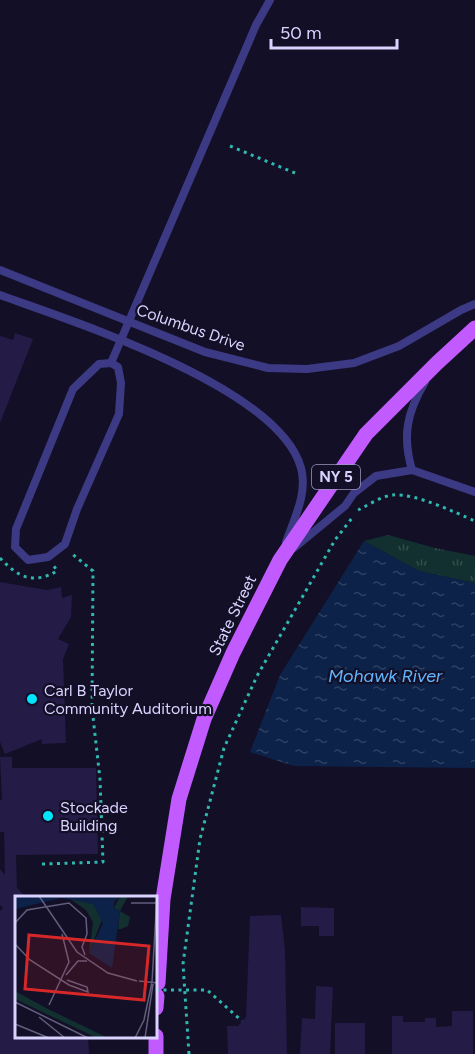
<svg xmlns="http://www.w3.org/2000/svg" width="475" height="1054" font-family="Figtree,sans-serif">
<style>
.park{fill:url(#park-tufts)}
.water{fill:url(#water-ripples)}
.building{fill:#241b47}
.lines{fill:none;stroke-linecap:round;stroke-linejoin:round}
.path{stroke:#2fb8b0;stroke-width:3;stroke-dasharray:3 4.5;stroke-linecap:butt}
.service{stroke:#3d3a85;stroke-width:8}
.primary{stroke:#c25bff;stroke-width:15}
.path-bridge{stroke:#2fb8b0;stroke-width:3;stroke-dasharray:3 4.5;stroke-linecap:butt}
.poi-dot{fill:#00e5ff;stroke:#130f26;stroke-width:2}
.labels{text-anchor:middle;stroke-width:4.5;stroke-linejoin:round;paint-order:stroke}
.shield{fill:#130f26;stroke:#9e99be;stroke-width:1.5}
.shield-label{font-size:15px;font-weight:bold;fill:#d9d4ff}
.street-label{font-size:16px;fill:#d9d4ff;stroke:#130f26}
.poi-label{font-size:16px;fill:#d9d4ff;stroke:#130f26;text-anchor:start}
.water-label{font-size:18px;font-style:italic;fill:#62b6ff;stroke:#130f26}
.inset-road{fill:none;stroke:#625e7d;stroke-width:1.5}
.view{fill:#d62828;fill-opacity:0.15;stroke:#d62828;stroke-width:3}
.inset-edge{fill:none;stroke:#d9d4ff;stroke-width:3}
</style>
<defs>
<pattern id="park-tufts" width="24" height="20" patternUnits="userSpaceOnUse" patternTransform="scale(1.5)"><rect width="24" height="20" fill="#12302f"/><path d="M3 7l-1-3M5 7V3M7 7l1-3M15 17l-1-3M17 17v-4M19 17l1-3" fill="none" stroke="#344d4e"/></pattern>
<pattern id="water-ripples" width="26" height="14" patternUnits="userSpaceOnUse" patternTransform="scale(1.5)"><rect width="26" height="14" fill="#0c2248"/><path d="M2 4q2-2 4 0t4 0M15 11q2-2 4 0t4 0" fill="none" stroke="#2f4163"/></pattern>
</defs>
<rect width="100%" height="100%" fill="#130f26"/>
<!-- park -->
<path class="park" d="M388 535 435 548 475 556V583L419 571 364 541Z"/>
<!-- water -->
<path class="water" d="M364 541 419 571 475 583V768L294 766 250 752 280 675Z"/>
<!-- building -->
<path class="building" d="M15 333 33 339 0 423V336L13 340Z
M0 582 47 590 61 587 62 598 72 595 71 617 58 639 69 644 63 659 66 743 42 744V739L5 754 0 742Z
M0 757H12V768H96L98 854 16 855 17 888 27 898H16V1038H88L89 1054H0V911L3 908 0 905V869L5 875 4 832H0V800H2Z
M301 907 334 908V936H319V926H301Z
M281 915 285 949 287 1054H228L227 1026H238L246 1017 250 916Z
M316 986 333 987 330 1054H300L302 1018 315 1019Z
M452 1011H473V1054H392V1016H403V1022H425V1018H436V1027L452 1026Z
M335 1023H365V1054H335Z"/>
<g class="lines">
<!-- path -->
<path class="path" d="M230 146 295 173
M358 510C369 505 381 496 393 495 415 493 454 512 475 521
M0 558C18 577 33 585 57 571L54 566
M42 864 103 862 100 779 92 708 93 571 71 553
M189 1054 183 964 200 839 224 748 257 676 335 540 352 518"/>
<!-- service -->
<path class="service" d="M0 270 205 352 268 368 307 369 354 363 399 346 461 310 475 304
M0 295C74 322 279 387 301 468 308 493 294 519 286 542
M111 363 118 367 121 383 119 414 77 509 65 544 48 557 28 560 15 547 16 529 73 389 99 364Z
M111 363 256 25 270 0
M412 470C402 436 407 412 425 382
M294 548 345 506 354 493 376 476 412 470 475 492"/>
<!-- primary -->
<path class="primary" d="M158 983 163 899 179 799 204 719 233 653 280 560 366 434 437 363 475 328
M156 1008 157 996
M156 1036V1054"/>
<!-- path-bridge -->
<path class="path-bridge" d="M156 990H207L242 1021"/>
</g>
<!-- markers -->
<g class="poi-dot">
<circle cx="32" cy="699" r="6"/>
<circle cx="48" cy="816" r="6"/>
</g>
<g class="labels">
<!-- shield labels -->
<rect class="shield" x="312" y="465" width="48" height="24" rx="4.5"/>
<g class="shield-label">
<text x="336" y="482">NY 5</text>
</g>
<!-- street labels -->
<g class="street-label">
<text transform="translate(191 327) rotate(19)" y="6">Columbus Drive</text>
<text transform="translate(232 615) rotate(-64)" y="6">State Street</text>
</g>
<!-- poi labels -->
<g class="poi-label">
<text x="44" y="696">Carl B Taylor<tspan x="44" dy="18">Community Auditorium</tspan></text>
<text x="60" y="813">Stockade<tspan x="60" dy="18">Building</tspan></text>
</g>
<!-- water labels -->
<g class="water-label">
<text x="385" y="682">Mohawk River</text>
</g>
</g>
<!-- overview -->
<g transform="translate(15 896)">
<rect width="142" height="142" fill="#130f26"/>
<path d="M0 95 31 112 93 142H82L0 103Z" fill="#12302f"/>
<path d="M105 0H113L105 15 115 21 113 30 106 33H103L105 15 99 12Z" fill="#12302f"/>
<path d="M55 3 78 8 88 21 74 57 78 26 71 14Z" fill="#12302f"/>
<path d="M0 0H105L99 6V12L105 15 97 72 74 57 88 27 78 8 47 2 0 13Z" fill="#0c2248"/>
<path class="inset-road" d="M24 0 62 56 93 77 122 85M116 7H142M0 27 12 14 54 7 71 22 72 38 67 51 70 59M0 48 15 64 54 89 73 96 72 91 52 84M51 79 63 65H72M124 85 143 87M137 86 142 0M0 106 73 142M34 109 54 66 47 38M24 121 50 142M0 128 34 142M120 142 129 124 137 86M130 142 138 88"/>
<path class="view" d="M14 39 134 50 129 104 10 93Z"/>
<rect width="142" height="142" class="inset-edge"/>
</g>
<!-- scale -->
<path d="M271 39v9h126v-9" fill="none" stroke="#d9d4ff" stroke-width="3"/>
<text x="280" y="39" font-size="18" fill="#d9d4ff" stroke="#130f26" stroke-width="4.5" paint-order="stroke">50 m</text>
</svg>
